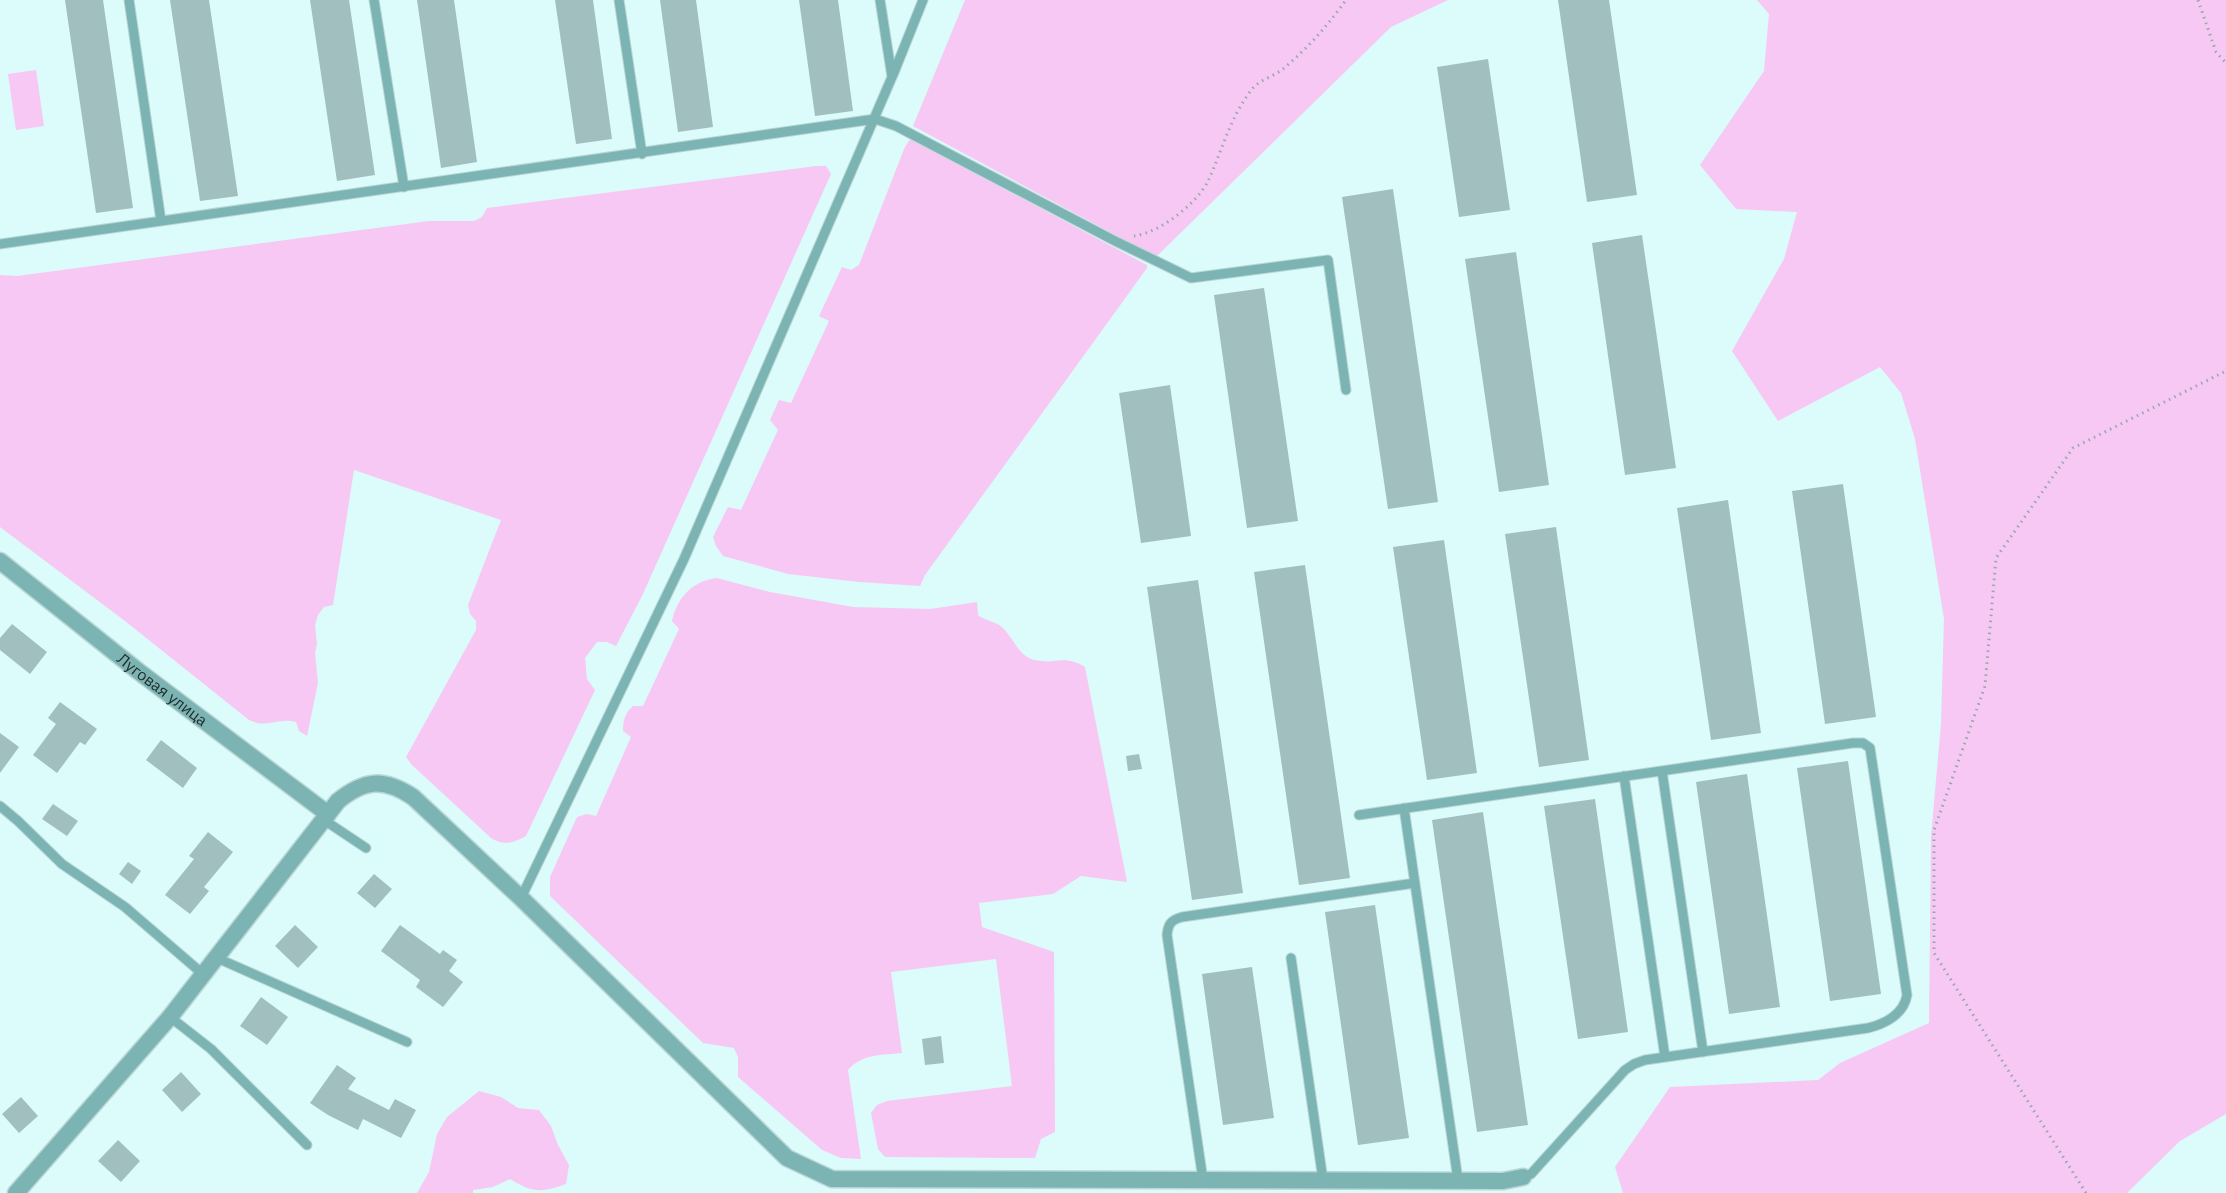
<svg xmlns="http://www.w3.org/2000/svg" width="2226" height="1193" font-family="'IBM Plex Sans',sans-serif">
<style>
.green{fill:#f7c8f3}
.building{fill:#a1bfbf}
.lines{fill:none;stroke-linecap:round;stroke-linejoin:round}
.service-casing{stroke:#bad6d6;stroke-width:11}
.minor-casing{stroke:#bad6d6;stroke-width:19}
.path{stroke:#93aaaa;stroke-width:3;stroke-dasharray:1.5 4.5;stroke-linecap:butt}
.service{stroke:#7cb4b4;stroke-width:9}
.minor{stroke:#7cb4b4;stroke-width:16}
.labels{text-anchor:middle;stroke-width:5;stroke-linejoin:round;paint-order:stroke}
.street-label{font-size:16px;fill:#212d2d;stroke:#fff}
</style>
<rect width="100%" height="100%" fill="#dcfbfb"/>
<!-- green -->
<path class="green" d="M965 0H1448L1391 27 1156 257 913 126Z
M1757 0H2226V1114L2180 1141 2127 1193H1623L1615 1167 1670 1087 1818 1080 1840 1063 1929 1023 1931 836 1941 724 1944 619 1915 439 1901 393 1880 367 1778 421 1732 351 1784 259 1797 212 1736 209 1700 165 1764 71 1769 14Z
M36 70 44 126 16 130 8 74Z
M910 139 1147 265V268L925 575 920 586 859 582 788 574 723 556 716 546 713 537 728 507 741 510 778 430 770 420 779 400 791 403 829 321 819 316 842 267 851 270 859 265 904 149Z
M816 166H826L831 174 642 596 616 646 607 642H597L585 658 587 679 595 690 526 836C513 843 504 846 491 838L412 765 406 757 476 630V621L470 614 468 605 501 520 354 470 333 605 324 607 318 615 315 625 317 644 315 653 318 683 307 736 299 731 296 722C278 717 268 729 249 720L125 621 0 527V275L17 276 429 221H474L482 217 487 208Z
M717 578 770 592 853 607 930 609 977 602 978 615C985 621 996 621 1003 628 1014 639 1019 657 1035 660 1056 665 1063 654 1085 667L1127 882 1081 876 1053 894 979 903 982 927 1054 952 1055 1132 1041 1139 1035 1158 885 1157 878 1149 871 1113 877 1105 887 1101 1012 1086 996 959 891 972 902 1053C883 1055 861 1054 848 1070L861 1159 841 1158 822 1150 738 1077V1057L734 1048 703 1043 550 896V877L577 817 587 814 596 816 631 737 623 731C623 720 625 713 633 706H643L679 629 672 621C677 598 692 581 717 578Z
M479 1091 501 1097 518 1108 539 1110 551 1126 558 1145 569 1165 566 1184C541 1193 533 1193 510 1179L493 1187 473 1190V1193H417L429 1172 437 1134 447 1117Z"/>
<!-- building -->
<path class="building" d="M65 0H103L133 208 96 213Z
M170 0H209L238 196 200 201Z
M310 0H349L375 175 337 181Z
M417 0H454L477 162 441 168Z
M555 0H593L612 139 576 144Z
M660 0H696L713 127 678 132Z
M799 0H838L853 111 815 116Z
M1558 0H1609L1637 195 1587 202Z
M1488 59 1510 210 1459 217 1437 67Z
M1393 189 1438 502 1388 509 1342 197Z
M1642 235 1676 468 1625 475 1592 243Z
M1516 252 1549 485 1499 492 1465 259Z
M1264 288 1298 521 1247 528 1214 295Z
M1170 385 1191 536 1141 543 1119 393Z
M1843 484 1876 717 1825 724 1792 491Z
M1728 500 1761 733 1711 740 1677 508Z
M1556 527 1589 760 1539 767 1505 534Z
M1444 540 1477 773 1427 780 1393 547Z
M1305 565 1350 878 1299 885 1254 572Z
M1198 580 1243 893 1192 900 1147 587Z
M12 624 47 652 30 674 0 650V638Z
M60 702 97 729 85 745 80 742 57 773 33 755 56 724 48 718Z
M0 733 19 747 0 773Z
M161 740 197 768 183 788 146 760Z
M1139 754 1142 769 1128 771 1126 756Z
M1848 761 1881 994 1830 1001 1797 768Z
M1747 774 1780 1007 1729 1014 1696 782Z
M1595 799 1628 1032 1578 1039 1544 806Z
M53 804 78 821 67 836 42 819Z
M1483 812 1528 1125 1477 1132 1432 820Z
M208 832 233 852 204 887 209 891 190 914 165 895 194 859 189 856Z
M128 862 141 871 132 884 119 874Z
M374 874 392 889 375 908 357 893Z
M1375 905 1409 1138 1358 1145 1325 912Z
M295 925 318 947 298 968 275 946Z
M400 925 440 954 443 950 457 960 449 971 463 982 443 1007 416 987 420 980 381 951Z
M1252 967 1274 1118 1223 1125 1202 974Z
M261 997 288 1017 267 1045 240 1026Z
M941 1036 944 1063 925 1065 922 1039Z
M337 1065 356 1078 348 1089 389 1110 395 1099 416 1110 401 1138 363 1119 358 1130 328 1115 310 1103Z
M181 1072 201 1094 182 1112 162 1090Z
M21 1097 38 1116 19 1133 2 1114Z
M118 1140 140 1161 121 1182 98 1161Z"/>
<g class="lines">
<!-- service casing -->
<g class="service-casing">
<path id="service" d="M129 0 161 221
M374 0 404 187
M619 0 642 154
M893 75 923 0
M0 244 875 119 896 126 1115 241 1191 278 1328 260 1346 390
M1662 771 1703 1052
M1624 776 1665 1057
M0 806 18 821 62 864 125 907 204 975
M1404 808 1458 1180
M1359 815 1853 743H1863L1870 748 1907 995C1904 1014 1885 1024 1868 1028L1645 1060 1634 1064 1625 1070 1531 1174 1523 1177
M324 820 366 848
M521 898 684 559 892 77 880 0
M217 958 407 1042
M1291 958 1323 1180
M170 1017 211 1049 307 1145
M1203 1180 1167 935C1168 924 1171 920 1182 917L1415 883"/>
</g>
<!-- minor casing -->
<g class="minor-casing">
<g id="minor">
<path id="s1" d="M0 561 138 671 328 814"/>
<path d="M16 1193 170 1017 338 801C365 779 384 778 413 797L521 898 787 1158 832 1179 1503 1181 1523 1177"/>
</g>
</g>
<!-- path -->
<path class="path" d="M2198 0 2216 52 2226 63
M1134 236C1160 233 1199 202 1209 179 1223 148 1231 115 1253 88 1261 79 1275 76 1284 68 1308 48 1328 25 1346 0
M2086 1193 1934 953V830L1985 686 1996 558 2073 448 2226 371"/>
<!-- service -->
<use href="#service" class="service"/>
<!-- minor -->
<use href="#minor" class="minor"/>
</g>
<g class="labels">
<!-- street labels -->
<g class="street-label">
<text dy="6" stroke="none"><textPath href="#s1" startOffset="207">Луговая улица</textPath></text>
</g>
</g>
</svg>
